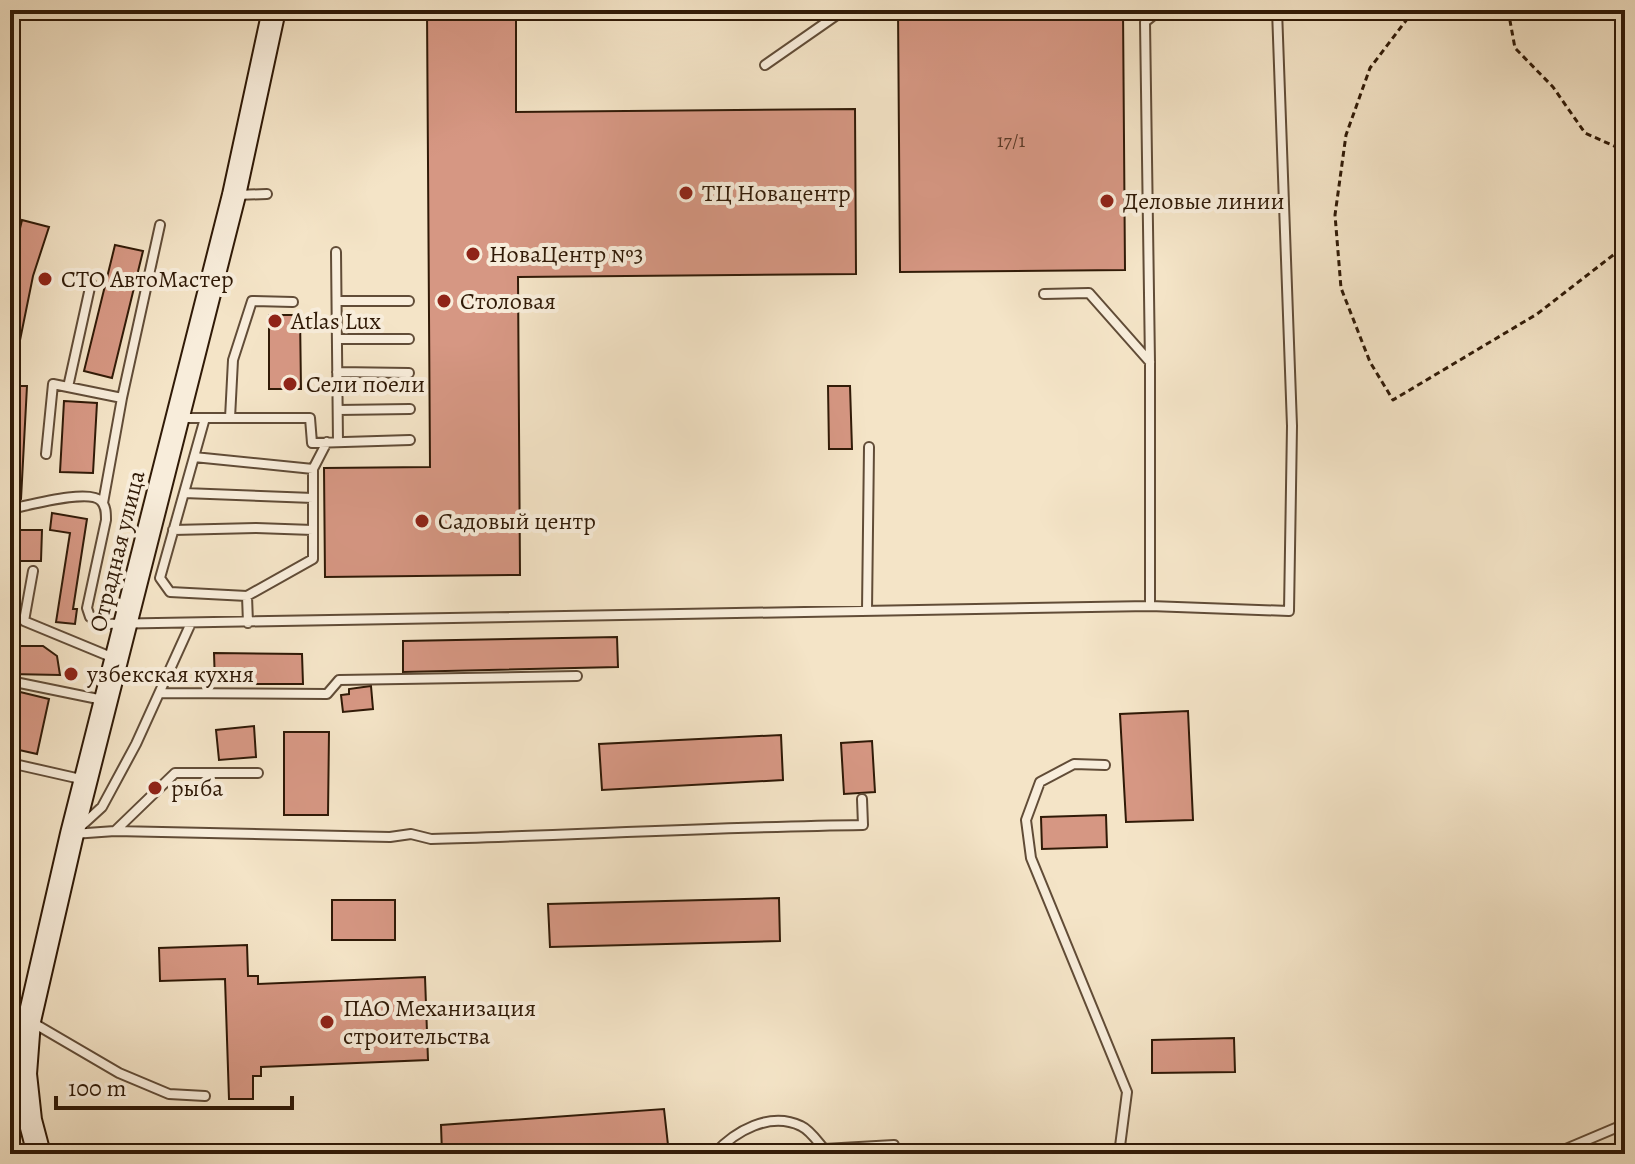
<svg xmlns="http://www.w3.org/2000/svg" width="1635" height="1164" font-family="Alegreya,serif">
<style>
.building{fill:#d69783;stroke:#301a07;stroke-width:2}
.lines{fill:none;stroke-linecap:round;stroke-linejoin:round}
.service-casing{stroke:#614c37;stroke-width:12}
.secondary-casing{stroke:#301a07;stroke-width:26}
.path{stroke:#301a07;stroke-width:3;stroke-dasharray:6 4;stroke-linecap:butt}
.service{stroke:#f8eddb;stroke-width:8}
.secondary{stroke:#f8eddb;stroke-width:22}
.poi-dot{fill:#8f2418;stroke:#f8eddb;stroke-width:3}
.labels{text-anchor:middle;stroke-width:8;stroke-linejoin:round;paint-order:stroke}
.number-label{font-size:20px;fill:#5a3926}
.poi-label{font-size:24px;fill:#301a07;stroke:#f8eddb;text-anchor:start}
.street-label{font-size:24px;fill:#301a07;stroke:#f8eddb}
</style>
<rect width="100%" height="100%" fill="#f4e4c7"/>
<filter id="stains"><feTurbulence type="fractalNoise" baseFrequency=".0025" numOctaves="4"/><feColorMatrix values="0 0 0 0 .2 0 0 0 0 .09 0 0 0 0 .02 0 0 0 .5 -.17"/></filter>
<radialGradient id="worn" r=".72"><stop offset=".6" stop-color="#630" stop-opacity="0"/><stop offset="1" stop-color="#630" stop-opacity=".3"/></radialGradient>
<!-- building -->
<path class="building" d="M427 10H516V112L855 109 856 274 518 277 520 575 325 577 324 468 430 467Z
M898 10H1123L1125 270 900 272Z
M22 220 49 227 33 276 16 360H10V270Z
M115 245 143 251 112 378 84 371Z
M269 315H300L301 389H269Z
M13 386H27L21 499 10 502V396H12Z
M828 386H850L852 449H829Z
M64 401 97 403 93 473 60 472Z
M52 513 87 519 73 609H77L75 624 56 622 70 533 50 530Z
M10 530H42L41 561H10Z
M617 637 618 667 403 672V641Z
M10 646H43L57 656 60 675 10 674Z
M214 653 302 654 303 684H215Z
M371 686 373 709 343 712 341 695 349 694V689Z
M16 691 49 699 37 754 10 748V719Z
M1188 711 1193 820 1126 822 1120 714Z
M254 726 256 757 219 760 216 730Z
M284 732H329L328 815H284Z
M781 735 783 780 602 790 599 744Z
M872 741 875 792 844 794 841 743Z
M1106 815 1107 847 1042 849 1041 817Z
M779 898 780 941 550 947 548 904Z
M332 900H395V940H332Z
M247 945 248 976H258V984L425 977 428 1060 261 1067V1076H253V1099H229L225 979 160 981 159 948Z
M1234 1038 1235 1072 1152 1073V1040Z
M664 1109 669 1154H442L441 1125Z"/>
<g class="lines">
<!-- service casing -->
<g class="service-casing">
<path id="service" d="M765 65 844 10
M235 195 267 194
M336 252 338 442
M1044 294 1089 293 1150 362
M337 301H409
M337 339H409
M337 372 409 373
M68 387 91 283
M122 398 160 225
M338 410 410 409
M179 418H310L312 443 410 440
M205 418 160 578 170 592 247 596
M230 418 233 360 252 301 293 302
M46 454 53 384 122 398 103 503
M194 457 313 469
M184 493 313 498
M10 509C27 506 89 488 101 501 106 506 106 513 106 520L87 608 90 617 101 624 1150 606 1289 611 1292 426 1277 10
M173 530 256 528 313 530
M33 571 24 621 116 659
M1150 606V362L1145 22 1160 10
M867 611 869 447
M248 623 247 596 313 559V469L327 442
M10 681 103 700
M160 693 327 694 339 680 577 676
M10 763 85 780
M1105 765 1074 764 1040 782 1026 820 1031 858 1127 1092 1119 1154
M79 828 102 807 136 744 191 623
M115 831 175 773H258
M73 834 115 831 390 837 411 834 431 839C575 835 719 827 863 825L862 799
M30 1021 119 1073 169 1094 205 1096
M714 1154C735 1131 770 1111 801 1126 810 1130 818 1142 824 1149L894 1145 896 1154
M1554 1154 1625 1124"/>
</g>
<!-- secondary casing -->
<g class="secondary-casing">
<path id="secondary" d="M39 1154 30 1120 25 1074 29 1021 72 834 234 195 274 10"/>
</g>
<!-- path -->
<path class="path" d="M1414 10 1370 68 1346 135 1335 215 1341 288 1370 362 1393 400 1537 314 1621 249 1625 239
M1508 10 1515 48 1553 87 1585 133 1614 146 1625 148"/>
<!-- service -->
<use href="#service" class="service"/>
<!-- secondary -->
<use href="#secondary" class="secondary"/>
</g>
<!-- markers -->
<g class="poi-dot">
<circle cx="686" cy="193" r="8"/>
<circle cx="1107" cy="201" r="8"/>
<circle cx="473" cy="254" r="8"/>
<circle cx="45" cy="279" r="8"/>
<circle cx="444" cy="301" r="8"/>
<circle cx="275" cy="321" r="8"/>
<circle cx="290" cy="384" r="8"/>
<circle cx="422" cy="521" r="8"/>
<circle cx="71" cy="674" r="8"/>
<circle cx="155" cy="788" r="8"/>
<circle cx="327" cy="1022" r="8"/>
</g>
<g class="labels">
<!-- number labels -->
<g class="number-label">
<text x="1011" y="147">17/1</text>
</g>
<!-- poi labels -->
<g class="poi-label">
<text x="702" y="201">ТЦ Новацентр</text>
<text x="1123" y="209">Деловые линии</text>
<text x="489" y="262">НоваЦентр №3</text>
<text x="61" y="287">СТО АвтоМастер</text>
<text x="460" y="309">Столовая</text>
<text x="291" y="329">Atlas Lux</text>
<text x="306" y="392">Сели поели</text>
<text x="438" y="529">Садовый центр</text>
<text x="87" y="682">узбекская кухня</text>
<text x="171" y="796">рыба</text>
<text x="343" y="1016">ПАО Механизация<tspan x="343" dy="28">строительства</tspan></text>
</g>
<!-- street labels -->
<g class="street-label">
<text transform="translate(117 551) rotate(-76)" y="8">Отрадная улица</text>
</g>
</g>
<!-- margin -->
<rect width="1635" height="1164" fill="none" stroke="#f4e4c7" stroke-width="40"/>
<rect x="12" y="12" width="1611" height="1140" fill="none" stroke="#301a07" stroke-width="4"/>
<rect x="20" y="20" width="1595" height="1124" fill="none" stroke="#301a07" stroke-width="2"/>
<!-- scale -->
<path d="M56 1096v12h236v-12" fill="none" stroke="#301a07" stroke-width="4"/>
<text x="68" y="1096" font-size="24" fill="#301a07" stroke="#f8eddb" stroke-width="6" paint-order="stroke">100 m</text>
<rect width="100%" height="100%" filter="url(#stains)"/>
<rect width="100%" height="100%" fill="url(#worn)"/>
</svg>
